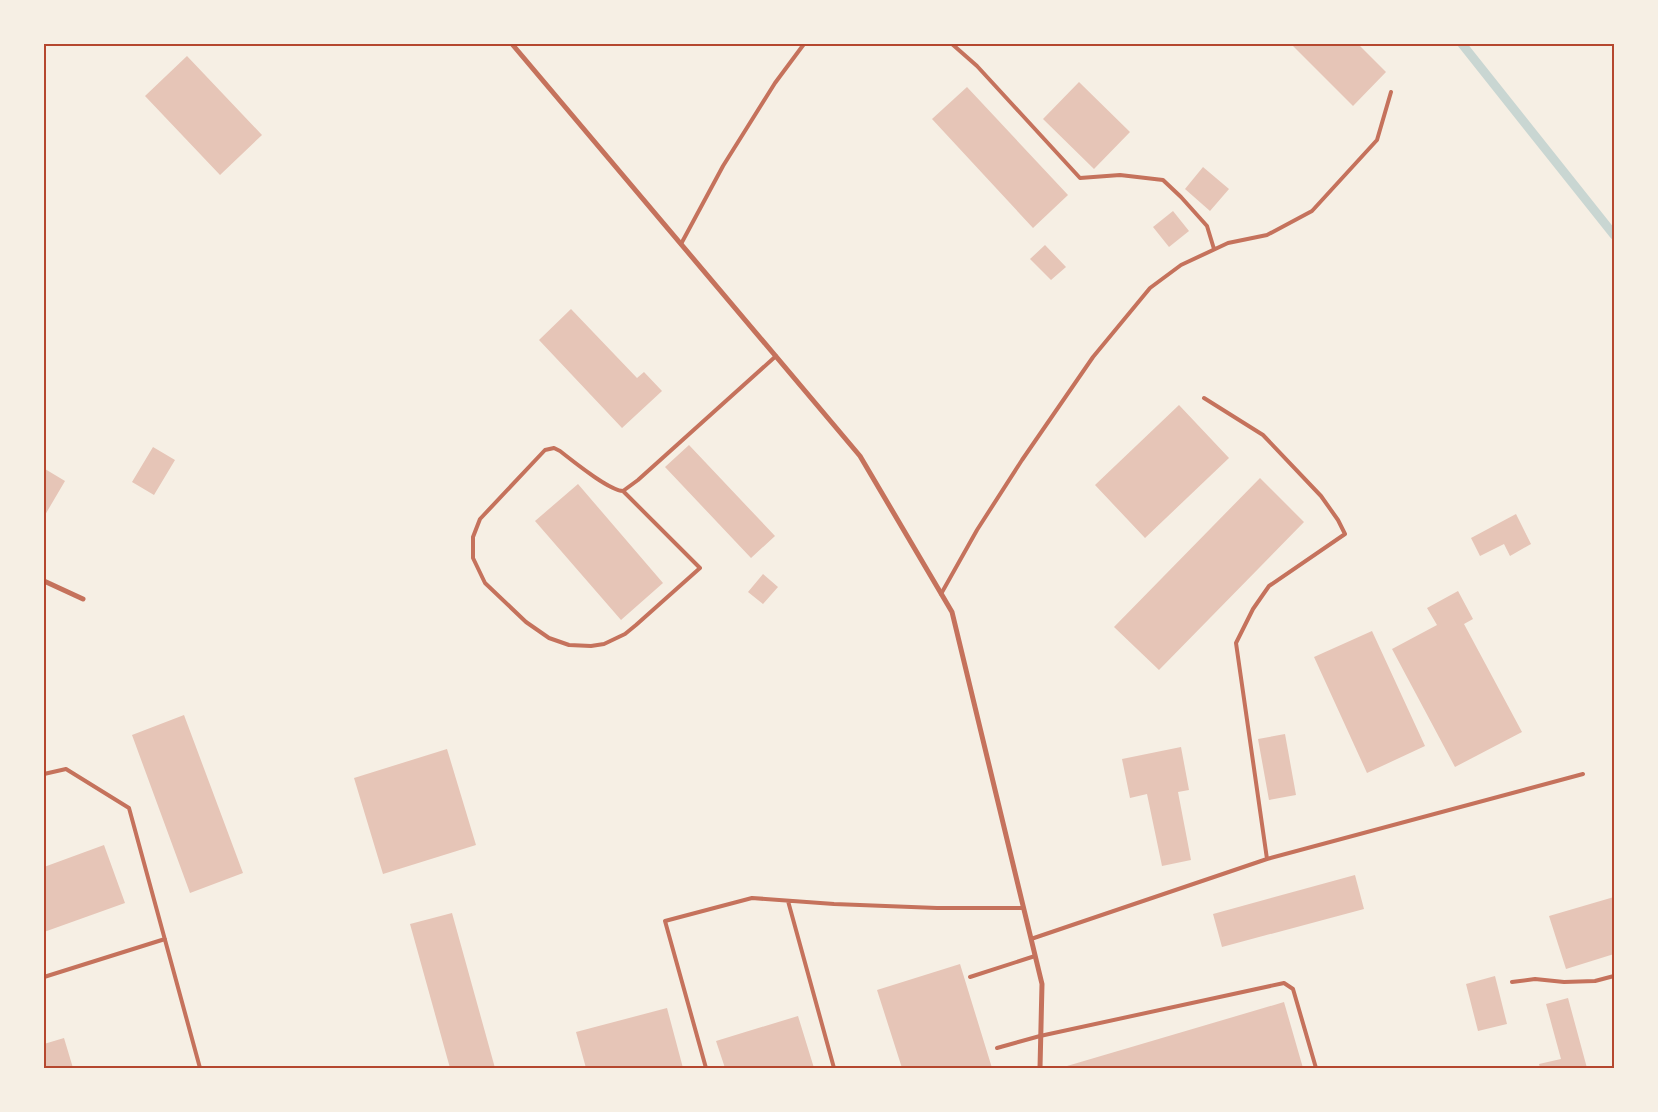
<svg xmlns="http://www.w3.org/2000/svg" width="1658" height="1112" font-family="Helvetica,sans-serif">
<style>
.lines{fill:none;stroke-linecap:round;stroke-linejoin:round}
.stream{stroke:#c9d6d2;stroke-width:9}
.building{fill:#e6c5b7}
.service{stroke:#c5725c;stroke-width:4}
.minor{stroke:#c5725c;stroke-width:5}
.neatline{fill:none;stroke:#b5482f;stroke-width:2}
</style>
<rect width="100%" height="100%" fill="#f6efe4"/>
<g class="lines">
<!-- stream -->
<path class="stream" d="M1462 44 1614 235"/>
</g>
<!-- building -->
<path class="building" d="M1291 44H1358L1386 72 1353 106Z
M187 56 262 135 220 175 145 96Z
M1079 82 1130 132 1094 169 1043 119Z
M967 87 1068 195 1033 228 932 119Z
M1203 167 1229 189 1210 211 1185 189Z
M1173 211 1189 231 1169 247 1153 227Z
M1045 245 1066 267 1051 280 1030 259Z
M571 309 637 378 644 372 662 391 622 428 539 340Z
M1179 405 1229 458 1145 538 1095 485Z
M689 445 775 536 751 558 665 467Z
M153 447 175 460 154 495 132 482Z
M45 469 65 481 45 515H44Z
M1260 478 1304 522 1159 670 1114 627Z
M578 484 663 583 621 620 535 521Z
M1516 514 1531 544 1510 556 1504 544 1480 556 1471 538Z
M763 574 778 587 763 604 748 592Z
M1458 591 1473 619 1464 624 1522 732 1455 767 1392 649 1437 625 1427 608Z
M1372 631 1425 746 1367 773 1314 657Z
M184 715 243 873 190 893 132 735Z
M1285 734 1296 795 1269 800 1258 739Z
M1181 747 1189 790 1178 792 1191 860 1162 866 1147 794 1130 798 1122 759Z
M447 749 476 845 383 874 354 778Z
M104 845 125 903 44 932V867Z
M1355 875 1364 909 1222 947 1213 914Z
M1614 897V954L1566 969 1549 916Z
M452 913 495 1068H450L410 924Z
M960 964 992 1068H902L877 990Z
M1495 976 1507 1024 1478 1031 1466 984Z
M1568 998 1587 1068H1540L1539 1064 1561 1059 1546 1004Z
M1284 1002 1303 1068H1067V1066Z
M667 1008 683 1068H586L576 1032Z
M798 1016 814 1068H725L716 1041Z
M64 1038 73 1068H44V1044Z"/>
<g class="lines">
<!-- service -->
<path class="service" d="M952 44 977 66 1080 178 1120 175 1163 180 1181 197 1207 226 1214 249
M681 244 723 166 775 83 804 44
M623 491 700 568 636 625 625 634 604 644 591 646 569 645 549 638 526 622 485 583 473 558V537L480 519 545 450 554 448 560 451C573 461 608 490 623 491L638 480 776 356
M941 594 977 530 1022 460 1093 357 1150 288 1181 265 1228 243 1267 235 1312 211 1377 140 1391 92
M44 774 66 769 129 808 200 1068
M1267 859 1583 774
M788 901 834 1068
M1031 939 1267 859 1236 643 1253 609 1269 586 1345 534 1338 520 1321 496 1263 435 1204 398
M44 977 165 939
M970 977 1035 956
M1512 982 1535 979 1564 982 1595 981 1614 976
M997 1048 1040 1036 1284 983 1293 989 1316 1068
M706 1068 665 921 752 898 834 904 937 908H1023"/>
<!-- minor -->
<path class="minor" d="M512 44 860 456 952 612 1042 984 1040 1068
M44 581 83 599"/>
</g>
<!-- border -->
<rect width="1658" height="1112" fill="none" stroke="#f6efe4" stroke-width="90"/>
<rect x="45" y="45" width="1568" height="1022" class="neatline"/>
</svg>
